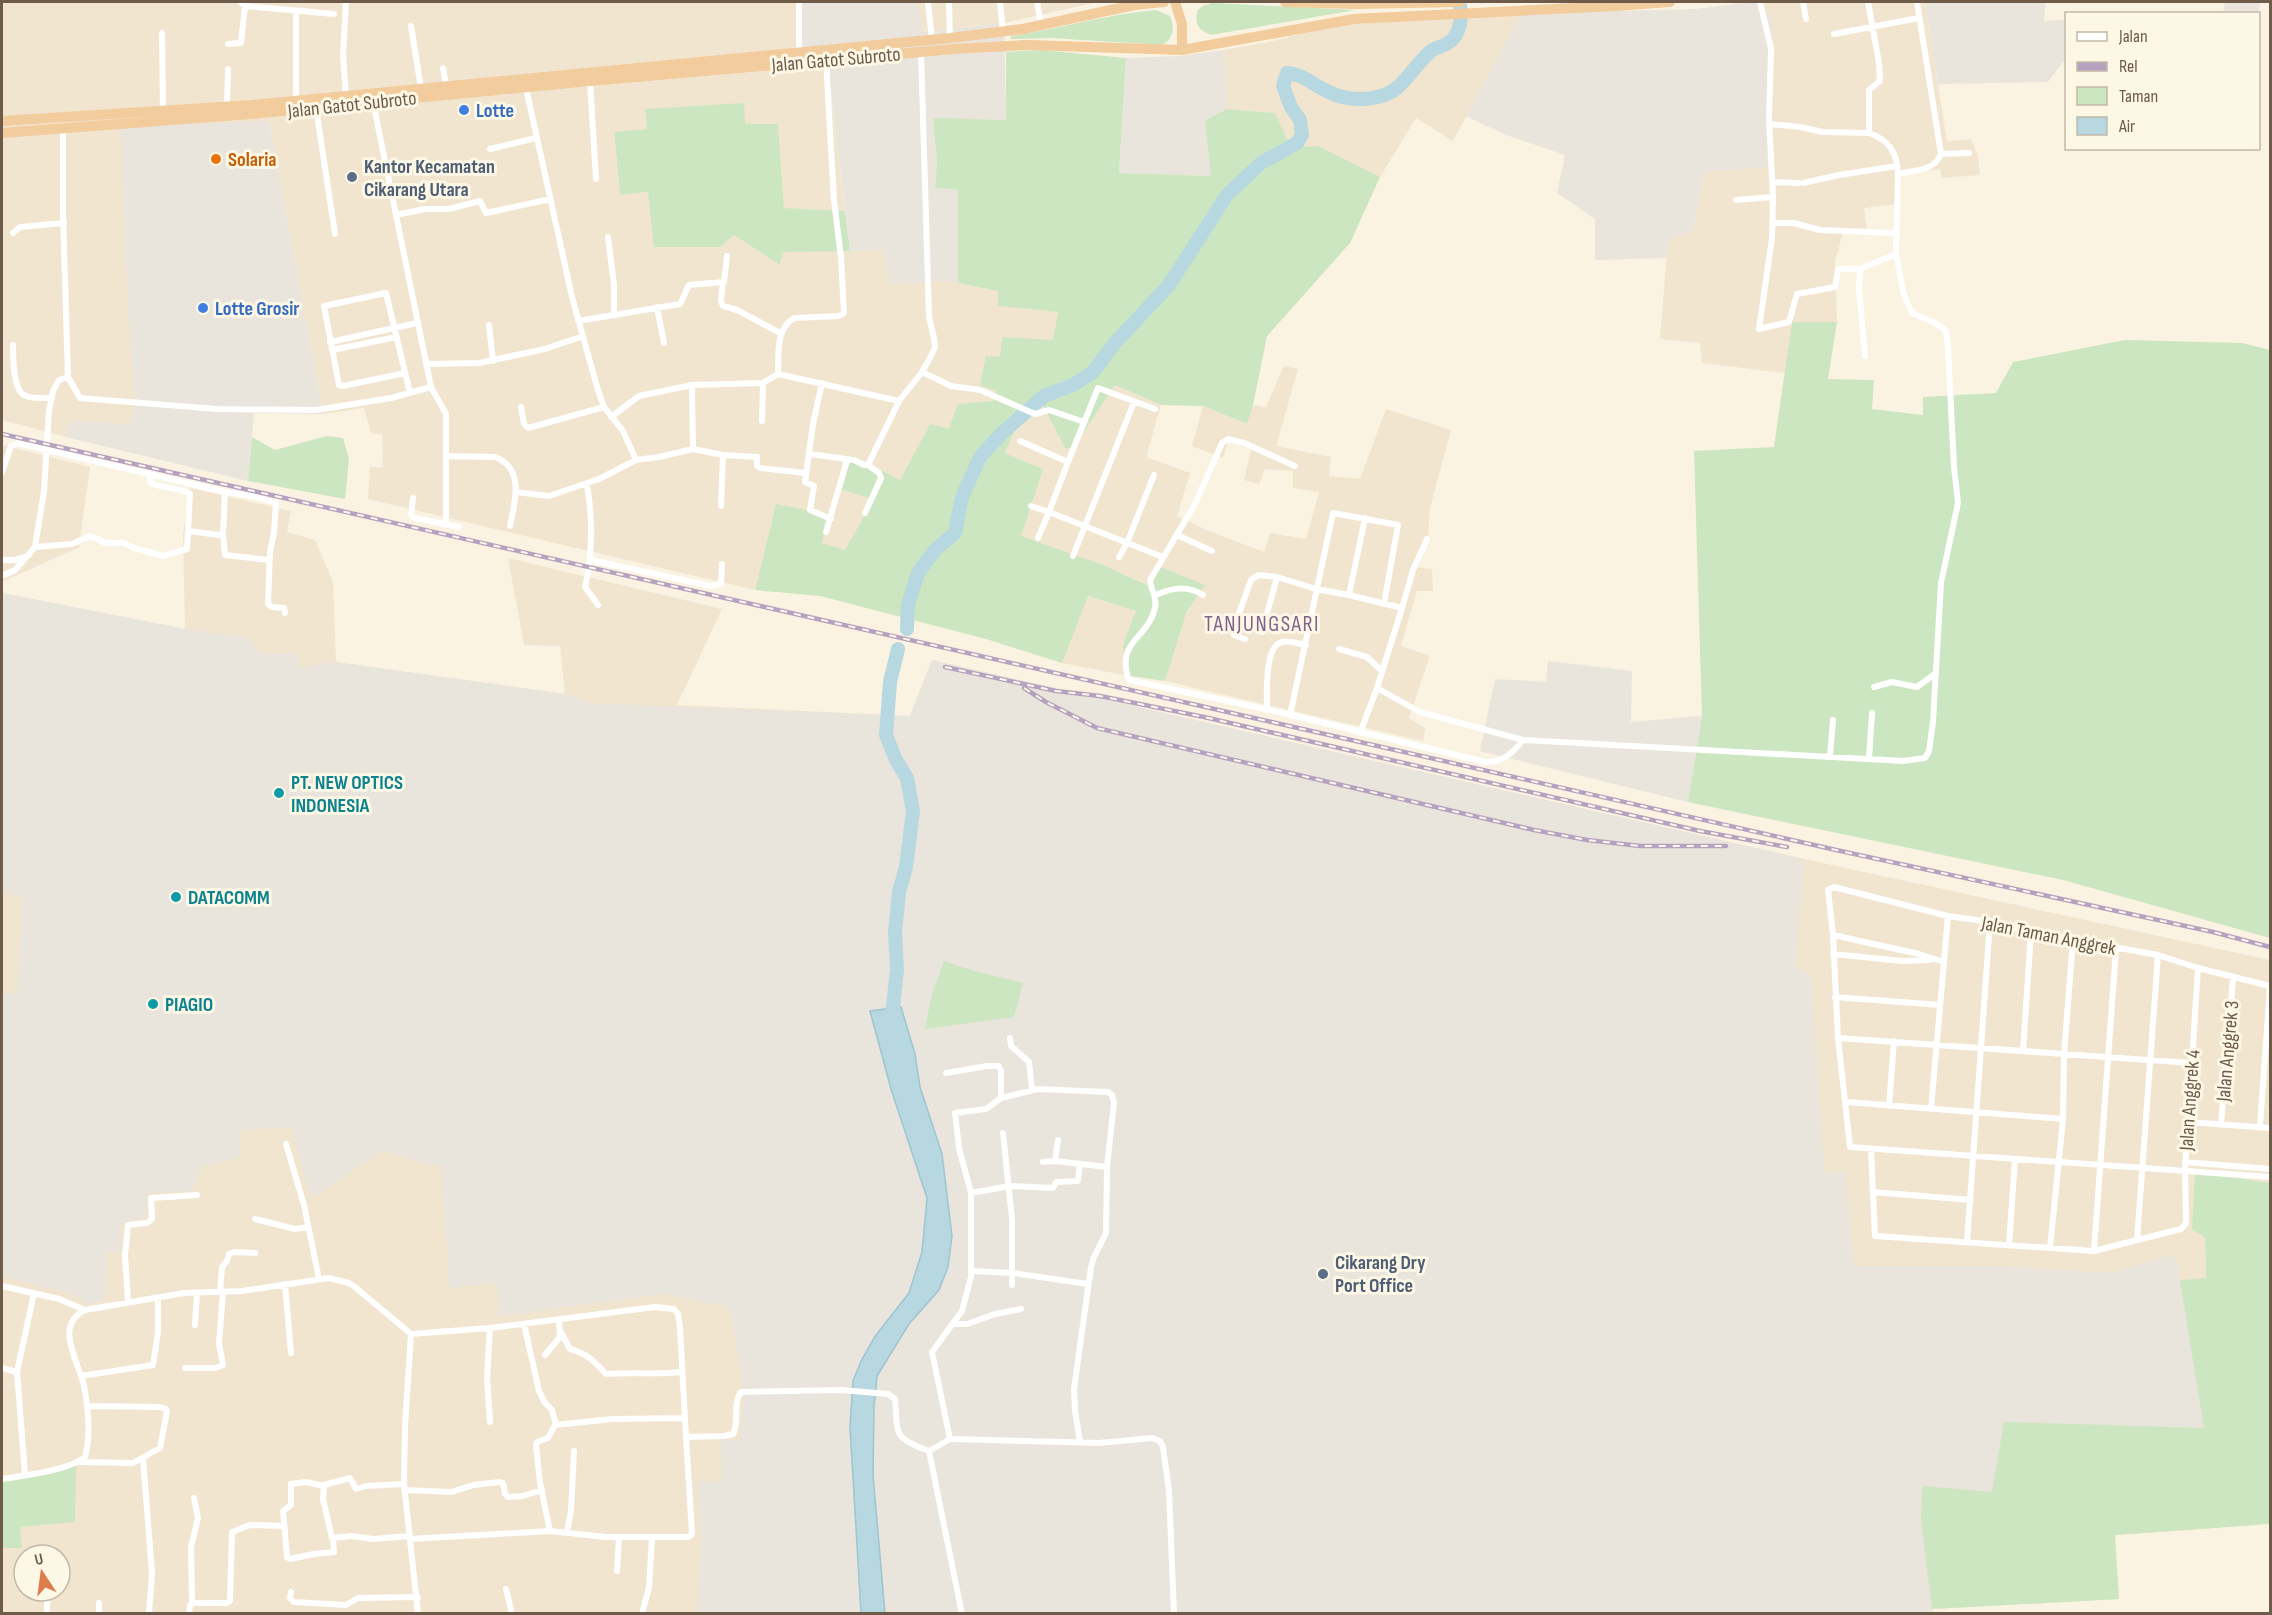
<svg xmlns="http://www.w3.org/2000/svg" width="2272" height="1615" font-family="'Sofia Sans Condensed',sans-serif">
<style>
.residential{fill:#f1e5d0;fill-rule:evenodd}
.industrial{fill:#e9e4dc}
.green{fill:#cce6c1}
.water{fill:#b7d7e1;stroke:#9ec5d2;stroke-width:1.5}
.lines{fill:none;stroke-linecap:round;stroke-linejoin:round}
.river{stroke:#b7d7e1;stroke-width:14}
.minor{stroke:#fff;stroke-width:6}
.trunk{stroke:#f2cc9c;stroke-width:10}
.rail-casing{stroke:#b6a1c1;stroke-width:4.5}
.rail{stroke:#fdf7e6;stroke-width:2;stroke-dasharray:7;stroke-linecap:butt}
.shop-dot{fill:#3f7fe0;stroke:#fdf7e6;stroke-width:2}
.food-dot{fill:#e8710a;stroke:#fdf7e6;stroke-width:2}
.service-dot{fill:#5c6f8a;stroke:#fdf7e6;stroke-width:2}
.culture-dot{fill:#0f9aa8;stroke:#fdf7e6;stroke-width:2}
.labels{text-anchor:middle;stroke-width:6;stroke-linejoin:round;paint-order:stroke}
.street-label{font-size:20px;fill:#6f5b4a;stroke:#fdf7e6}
.shop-label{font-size:20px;font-weight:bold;fill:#366cbe;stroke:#fdf7e6;text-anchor:start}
.food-label{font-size:20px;font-weight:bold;fill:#c56008;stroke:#fdf7e6;text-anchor:start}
.service-label{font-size:20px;font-weight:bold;fill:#4e5e75;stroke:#fdf7e6;text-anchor:start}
.culture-label{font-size:20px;font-weight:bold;fill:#0d838f;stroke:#fdf7e6;text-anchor:start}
.quarter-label{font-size:22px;letter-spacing:1.5px;fill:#82628c;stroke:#fdf7e6}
</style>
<rect width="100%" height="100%" fill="#faf3e1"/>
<!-- residential -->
<path class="residential" d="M2 2H800L828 65 845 211 784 208 778 125 745 124 645 109 647 129 614 133 620 195 648 192 734 235 780 265 783 252 883 250 890 284 947 281 998 291V306L1058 312 1053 341 1000 357 980 384 996 391 993 402 958 404 950 428 930 424 900 480 853 455 875 499 845 550 820 543 832 516 776 504 755 590 368 499 370 467H383L382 435 371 433 364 408 323 414 269 121 135 403 131 424 69 421 66 437 2 420Z
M918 2H1098L1004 23 921 32Z
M1760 2H1925L1947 142 1971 139 1978 156 1980 175 1942 178 1940 169 1901 175 1897 204 1864 208 1867 230 1843 231 1835 263 1837 322H1792L1785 373 1702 363 1700 343 1660 339 1668 240 1693 230 1704 172Z
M1522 13 1453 141 1416 118 1380 177 1318 146 1291 148 1275 113 1227 109 1223 50 1269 42 1330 26Z
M1284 366 1298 369 1276 446 1331 457 1329 476 1360 479 1386 409 1451 430 1430 508 1428 537 1415 567 1432 569 1433 591H1417L1401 646 1430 656 1409 718 1425 728 1423 741 1165 681 1187 611 1148 585 1106 566 1020 536 1043 469 1005 453 1027 402 1043 406 1065 448 1073 449 1115 385 1161 405 1146 457 1190 473 1177 516 1209 531 1264 552 1270 533 1306 539 1319 492 1293 488V471L1265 469 1259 484 1244 480 1251 450 1229 440 1223 458 1192 446 1203 406 1247 424 1253 405 1266 407Z
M2 445 90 467 79 547 2 582Z
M190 488 291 511 287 532 315 540 333 582 336 662 565 694 560 646 524 645 508 558 722 609 677 705 910 716 932 660 1804 859 2270 960V1183L2195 1172 2205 1237 2206 1278 2181 1280 2221 1528 2114 1535 2119 1599 1933 1609V1614L2 1613V593L185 629 183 535ZM24 1555H60V1591H24Z
M1087 596 1137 611 1123 644 1124 675 1062 663Z"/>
<!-- industrial -->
<path class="industrial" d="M800 2H918L922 32 1004 23 1006 120 933 119 937 162 935 188 958 190V283L947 281 890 284 883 250 850 251 828 65 801 68Z
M1750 2H1760L1773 21V167L1704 172 1693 230 1668 240 1667 258 1595 260V219L1557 193 1565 155 1506 135 1466 116 1522 13 1696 9Z
M1925 2H2046L2044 21 2066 20V58L2048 82 1938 84Z
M2225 2H2261L2258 13H2223Z
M1223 50 1227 109 1205 120 1212 176 1119 173 1126 58 1180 56Z
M269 121 323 414 254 413 248 481 66 437 69 421 130 424 135 403 127 290 121 127Z
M2 593 185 629 249 638 261 654 297 653 301 668 335 662 565 694 589 703 910 716 932 660 1804 859 1795 968 1811 975 1824 1172H1845L1854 1266H1995L2110 1273 2176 1254 2205 1428 2005 1423 1992 1492 1922 1486 1921 1521 1933 1613H697L701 1541 697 1482 722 1481 721 1439 740 1440 744 1391 730 1307 661 1294 500 1316 497 1283 450 1288 441 1167 382 1151 317 1195 310 1192 302 1169 293 1127 238 1130 242 1157 202 1166 192 1191 147 1193V1218L121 1222 122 1251H107L104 1300 87 1305 79 1296 2 1276V993L17 994 23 896 2 892Z
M1548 661 1632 671 1631 722 1702 716 1688 802 1480 751 1495 679 1546 682Z"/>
<!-- green -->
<path class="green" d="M1212 3 1356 10 1211 35C1198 30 1195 25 1197 11L1203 6Z
M1156 10 1170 16C1175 28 1174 38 1162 45L1051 38 1011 39V36C1060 29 1107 14 1156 10Z
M1041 50 1126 58 1119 173 1211 176 1205 120 1227 109 1275 113 1291 147 1318 146 1380 177 1350 243 1267 336 1253 405 1247 424 1203 406 1161 405 1115 385 1073 449 1065 448 1043 406 1027 402 1005 453 1043 469 1021 536 1106 566 1147 585 1156 565 1205 585 1187 611 1165 681 1124 675 1123 644 1136 611 1088 596 1062 663 986 639 820 596 755 590 776 504 833 515 821 543 845 550 874 499 842 490 852 455 900 480 930 424 949 428 958 404 993 401 996 391 980 385 986 356 1000 357 1002 337 1053 340 1058 312 998 306V291L958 283V190L935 188 937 162 933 118 1006 120V52Z
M744 103 745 124H778L784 208 845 211 850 251 783 252 780 265 734 235 720 247H654L648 192 620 195 614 132 647 129 645 109Z
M1792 322H1837L1828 379 1874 380 1872 409 1923 415V397L1996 393 2013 362 2125 340 2242 343 2270 350V938L2063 880 1688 802 1702 716 1694 451 1774 447Z
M327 436 343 438 349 459 345 499 248 481 252 437 275 450Z
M944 961 974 971 1023 983 1014 1017 925 1029 932 994Z
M2195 1172 2270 1183V1524L2115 1535 2119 1599 1932 1609 1921 1521 1922 1486 1992 1492 2004 1422 2204 1428 2180 1280 2206 1278 2205 1237 2192 1230Z
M76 1464 75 1522 20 1527 22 1548H2V1478Z"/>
<!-- water -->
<path class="water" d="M901 1007 915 1054 920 1087 942 1154 952 1236 948 1267 939 1290 909 1324 877 1376 874 1407 873 1475 885 1613H861L850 1427 853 1381 862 1359 876 1335 909 1293 922 1252 927 1198 891 1089 870 1011Z"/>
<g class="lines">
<!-- river -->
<path class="river" d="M907 629 908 605 918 573 935 550 955 533 962 497 980 457 1001 434 1044 396 1073 385 1093 372 1114 344 1169 285 1227 195 1261 163 1297 143 1302 135 1300 120 1291 107 1283 86 1287 73C1304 74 1314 86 1329 92 1348 102 1383 102 1399 86 1411 75 1419 61 1431 51 1436 47 1442 47 1448 43 1461 35 1463 15 1459 2
M891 1025 897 970 895 932 899 892 906 867 913 811 907 778 896 760 886 735 890 682 898 649"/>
<!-- minor -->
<path class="minor" d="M240 2 245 6 334 14
M799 2V52
M928 2 932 40
M949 2 950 38
M1000 2 1003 32
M1037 2 1041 25
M1760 2 1771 48 1769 120 1773 197 1772 238 1759 329 1789 322 1797 294 1835 287 1838 269H1860L1896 254
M1803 2 1806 19
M1868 2 1879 63 1880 81 1869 90V133C1889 140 1897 152 1898 174
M411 26 421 88
M162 33 163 111
M1834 34 1919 18
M228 44 241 43 245 6
M443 68 446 86
M590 81 596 179
M526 88 572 297 597 387 604 407 623 431 636 460
M346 96 343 55 346 2
M296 101V11
M373 102 431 387 446 414V525
M227 106 228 69
M316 108 335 234
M1770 124 1800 127 1823 132 1869 133
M63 128V215L68 377 80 398 217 409 316 410 391 398 431 387
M490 149 536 138
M1941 154 1969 153
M1772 182 1798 183
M1803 183 1839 175 1897 166
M1736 200 1773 197
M396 215 425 209H449L480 201 486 213 551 199
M1772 223H1794L1820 230 1895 233
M13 233 20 227 64 223
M608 237 614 285V314
M1860 269 1859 290 1865 356
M723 282 721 301 723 306 737 310 780 333
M657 307 664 343
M578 321 680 304 689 285 724 282 727 256
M489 325 493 361
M330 342 417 323
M13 345C13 357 13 389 24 395 30 399 44 398 52 398
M332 350 397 337
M426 364 479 363 545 349 583 336
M922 372 951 386 980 390 1035 414 1049 410 1084 422
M405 373 343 386 339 385 324 306 386 293 410 393
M778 374 899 401
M822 383 813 424 805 482 814 486 810 510 831 519
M692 385 693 449
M521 407 524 424 528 428 604 407
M611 417 639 396 692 385 763 383 778 374C779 354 775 330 794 318L839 316 844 313 841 258 834 200 826 60
M762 421 763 383
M1020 441 1068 462 1049 512 1163 557
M810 454 854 460 864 465H868L899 401 922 372 931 356 935 347 934 338 929 317 921 52
M447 456 495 457C525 468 515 502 510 526
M1068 462 1098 388 1155 409
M1295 466 1244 443 1228 439 1222 443 1195 504 1150 580C1150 589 1158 597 1155 608 1148 639 1115 641 1129 680L1279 712 1485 762C1502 763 1513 753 1523 740L1903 761 1925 758 1929 751 1933 722 1941 583 1958 503 1954 467 1948 348 1946 331 1935 323 1912 313 1904 295 1896 254 1898 174C1913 170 1934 172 1941 154L1917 2
M2 472 11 446 18 443 225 492 253 496 276 503 274 533 270 551 268 604 272 607 284 608 285 613
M587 484C593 520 593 552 585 587L598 605
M516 492 549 496 599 479 636 460 659 457 693 449 723 455 757 457V466L760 468 806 473
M413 498 411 515 414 518 459 527
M721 506 723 455
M1031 506 1049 512 1038 538
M865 513 881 478 879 473 868 465
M189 531 219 535 223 534 225 492
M826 532 847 460
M223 534 225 555 269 560
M1177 535 1212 551
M35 547 72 544 90 536 106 543H124L134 548 163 556 187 549 190 494C179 487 164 489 151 483L148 473
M1073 556 1134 402
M1119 557 1127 543 1154 475
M2 560H15L29 555
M591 560 710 586 721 584 722 564
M2 576 15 570 35 547 44 491 49 411 53 391 59 380 68 377
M1155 595C1172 588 1187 585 1203 595
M1349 595 1402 608 1377 688 1360 733
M1402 608 1413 570 1427 539
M1262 632 1277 577
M1245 639 1234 635 1233 630 1251 580 1258 575 1277 577 1316 589 1349 595 1365 518
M1339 649 1367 657 1382 671
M1874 687 1892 682 1917 687 1936 673
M1377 688 1420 712 1523 740
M1267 710C1267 695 1264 646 1282 642 1289 640 1299 644 1306 645
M1290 715 1333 513 1398 525 1384 604
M1830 757 1833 720
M1869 759 1872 713
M1833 935 1919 954 1944 962
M1833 954 1902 961 1930 960
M2270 986 2198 968 2158 955 2031 932 1990 922 1948 916 1834 887 1828 890 1833 935 1838 1038 1850 1147 2270 1177
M1835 997 1940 1005
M1010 1038 1011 1046 1029 1062 1032 1090
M1838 1038 2191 1063
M2023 1051 2031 932
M946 1073 987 1066H999L1001 1071V1098
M1847 1102 2063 1119
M1889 1106 1894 1041
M1931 1109 1948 916
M2188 1122 2270 1128
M2221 1124 2233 978
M2260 1127 2270 986
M1003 1133 1012 1219V1285
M286 1144 304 1205 319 1279
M1871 1149 1875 1236 2094 1251 2181 1229 2186 1223 2185 1171 2198 968
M1055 1161 1058 1140
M1043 1162 1055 1161 1107 1167
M2185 1162 2270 1169
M1873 1192 1971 1200
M971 1193 1010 1186 1053 1188 1056 1182 1078 1181 1080 1164
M255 1219 295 1229 308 1227
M2137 1240 2158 955
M1967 1242 1990 922
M2009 1245 2015 1159
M2050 1248 2063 1119 2064 1054 2073 940
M2094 1251 2116 949
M971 1271 1013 1273 1088 1284
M285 1284 291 1353
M2 1286 59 1299 85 1310
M220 1292 222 1267 227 1261 229 1254 234 1252 255 1253
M128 1302 125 1255 128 1225 147 1223 152 1219 151 1198 197 1195
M524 1324 539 1391 545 1403 552 1410 556 1425
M953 1324H967L995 1314 1021 1309
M195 1325 197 1293
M490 1328 487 1378 490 1422
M561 1332 570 1349C588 1354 594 1361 606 1374 631 1372 656 1375 682 1372
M411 1334 405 1426 404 1484 418 1614
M545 1355 560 1337 559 1319
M2 1368 17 1372
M185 1368H215L223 1365 219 1344 223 1292
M81 1376 153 1365 158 1332V1298
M950 1439 932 1352 962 1311 971 1277V1193L959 1148 955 1113 986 1109 1001 1098 1038 1089 1108 1092 1112 1095 1114 1103 1107 1167 1106 1233 1094 1257 1091 1267 1074 1389 1075 1411 1080 1442
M929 1451 962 1614
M143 1459 152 1573 149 1614
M78 1462 133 1463 160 1448 167 1411 166 1409 160 1407 87 1406
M25 1475 17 1372 34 1293
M2 1479C22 1476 70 1470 85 1457 91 1436 88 1407 84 1386 79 1362 53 1326 85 1310L184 1293 242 1291 329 1278 349 1283 355 1287 411 1334 490 1328 655 1307 674 1309 678 1314 680 1328 686 1437
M404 1484 366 1486 356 1489 350 1478 324 1485 323 1499 332 1538 352 1536 373 1539 410 1536
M323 1486 306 1482 291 1484V1505L283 1511 287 1557 290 1559 314 1554 334 1552 333 1538
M404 1490 452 1492 473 1485 500 1482 503 1483 505 1494 508 1497 523 1496 542 1490
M550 1531 540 1483 536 1445 537 1442 548 1438 555 1425 612 1419 685 1418
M567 1532 571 1511 574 1451
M411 1539 550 1531 605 1537H688L692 1534 686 1437 724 1436 733 1434C740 1421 732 1404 741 1392L841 1390 888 1394 895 1399C898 1435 892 1437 929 1451L950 1439 1099 1443 1152 1438 1160 1441 1163 1447 1169 1491 1174 1614
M617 1571 619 1537
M506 1589 512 1614
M291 1592 290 1598 294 1602 346 1605 358 1598 418 1597
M99 1603V1614
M192 1604 191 1547 198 1518 194 1498
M47 1614V1598
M189 1614 190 1605 193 1603H226L230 1601 232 1532 250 1525 283 1526
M642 1614 649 1587 652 1538"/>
<!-- trunk -->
<path class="trunk" d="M1175 2 1182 24V50
M1285 2 1354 4 1461 2
M2 121 252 105 950 38 1023 29 1134 5 1164 2
M2 133 250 114 590 81 954 49 1027 45 1182 50 1354 19 1615 6 1670 2"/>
<!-- rail casing -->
<g class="rail-casing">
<path id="rail" d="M2 434 1836 850 2213 932 2270 947
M945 667 1056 691 1100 696 1204 717 1700 831 1787 847
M1024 688 1046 702 1097 728 1534 830 1587 840 1640 846H1726"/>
</g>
<!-- rail -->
<use href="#rail" class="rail"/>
</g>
<!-- markers -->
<g class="shop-dot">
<circle cx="464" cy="110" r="6"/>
<circle cx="203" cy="308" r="6"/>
</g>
<circle class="food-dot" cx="216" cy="159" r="6"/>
<g class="service-dot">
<circle cx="352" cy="177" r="6"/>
<circle cx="1323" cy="1274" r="6"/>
</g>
<g class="culture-dot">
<circle cx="279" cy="793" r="6"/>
<circle cx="176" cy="897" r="6"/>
<circle cx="153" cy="1004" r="6"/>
</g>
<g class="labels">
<!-- street labels -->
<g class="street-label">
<text transform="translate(836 59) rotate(-5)" y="7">Jalan Gatot Subroto</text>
<text transform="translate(352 104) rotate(-6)" y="7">Jalan Gatot Subroto</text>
<text transform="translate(2049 935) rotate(11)" y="7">Jalan Taman Anggrek</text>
<text transform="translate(2227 1051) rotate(-85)" y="7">Jalan Anggrek 3</text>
<text transform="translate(2189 1100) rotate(-86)" y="7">Jalan Anggrek 4</text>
</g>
<!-- shop labels -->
<g class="shop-label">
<text x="476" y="117">Lotte</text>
<text x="215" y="315">Lotte Grosir</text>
</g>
<!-- food labels -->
<g class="food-label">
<text x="228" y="166">Solaria</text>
</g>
<!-- service labels -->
<g class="service-label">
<text x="364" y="173">Kantor Kecamatan<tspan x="364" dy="23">Cikarang Utara</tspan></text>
<text x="1335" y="1269">Cikarang Dry<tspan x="1335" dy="23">Port Office</tspan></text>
</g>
<!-- culture labels -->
<g class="culture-label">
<text x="291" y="789">PT. NEW OPTICS<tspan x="291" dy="23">INDONESIA</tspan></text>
<text x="188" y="904">DATACOMM</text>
<text x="165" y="1011">PIAGIO</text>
</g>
<!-- quarter labels -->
<g class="quarter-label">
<text x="1262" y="631">TANJUNGSARI</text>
</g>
</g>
<!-- border -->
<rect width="2272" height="1615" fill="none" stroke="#6f5b4a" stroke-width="6"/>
<!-- legend -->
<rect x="2065" y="12" width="195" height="138" fill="#fdf7e6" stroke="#c4b9a8" stroke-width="1.5"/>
<rect x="2077" y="32" width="30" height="9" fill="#ffffff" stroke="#c4b9a8" stroke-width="1.5"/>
<text x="2119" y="42" font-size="18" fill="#6f5b4a">Jalan</text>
<rect x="2077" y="62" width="30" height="9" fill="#b6a1c1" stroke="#c4b9a8" stroke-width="1.5"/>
<text x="2119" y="72" font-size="18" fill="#6f5b4a">Rel</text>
<rect x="2077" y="87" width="30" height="18" fill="#cce6c1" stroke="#c4b9a8" stroke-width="1.5"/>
<text x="2119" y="102" font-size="18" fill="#6f5b4a">Taman</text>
<rect x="2077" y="117" width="30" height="18" fill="#b7d7e1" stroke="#c4b9a8" stroke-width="1.5"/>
<text x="2119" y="132" font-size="18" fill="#6f5b4a">Air</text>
<!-- north arrow -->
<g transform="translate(42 1573) rotate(347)"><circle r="28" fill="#fdf7e6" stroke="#c4b9a8" stroke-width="1.5"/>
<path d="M0-4.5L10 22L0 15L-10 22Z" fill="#dc7d4e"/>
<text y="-9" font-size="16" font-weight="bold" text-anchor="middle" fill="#6f5b4a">U</text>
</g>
</svg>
